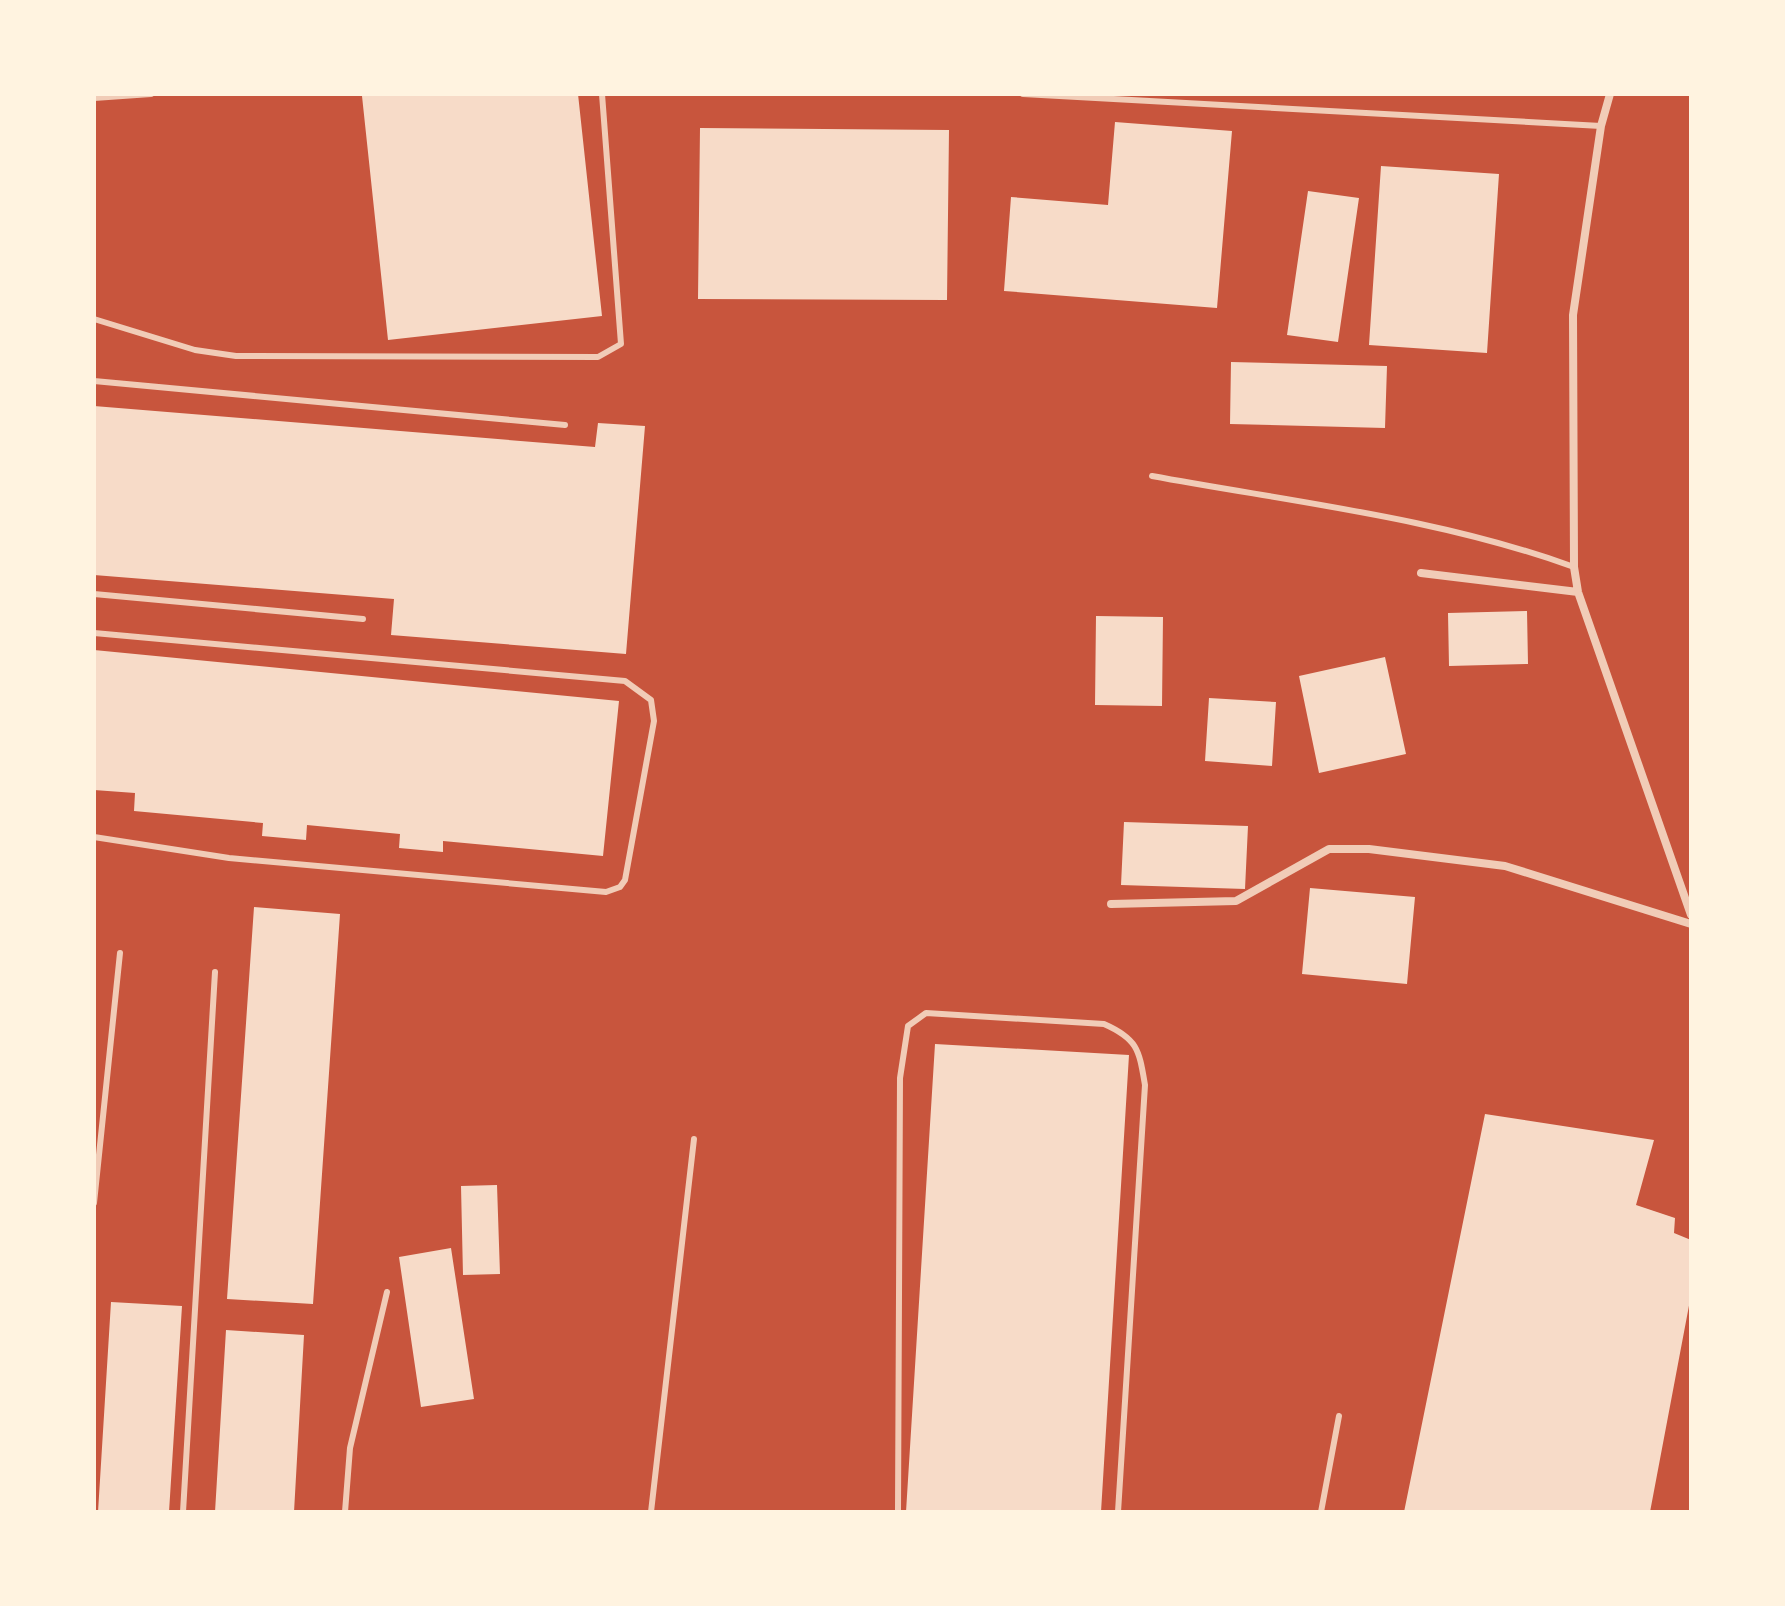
<svg xmlns="http://www.w3.org/2000/svg" width="1785" height="1606" font-family="'PT Sans',sans-serif">
<style>
.building{fill:#f7dbc8}
.lines{fill:none;stroke-linecap:round;stroke-linejoin:round}
.service{stroke:#f1ccb7;stroke-width:6}
.minor{stroke:#f1ccb7;stroke-width:8}
</style>
<rect width="100%" height="100%" fill="#c8553d"/>
<!-- building -->
<path class="building" d="M382 94H578L602 316 388 340 362 96Z
M1115 122 1232 131 1217 308 1004 291 1011 197 1108 205Z
M700 128 949 130 947 300 698 299Z
M1381 166 1499 174 1487 353 1369 345Z
M1308 191 1359 198 1338 342 1287 335Z
M1231 362 1387 366 1385 428 1230 424Z
M94 406 595 447 598 423 645 426 626 654 391 635 394 599 94 575Z
M1527 611 1528 664 1449 666 1448 613Z
M1096 616 1163 617 1162 706 1095 705Z
M94 650 619 701 603 856 443 841V852L399 848 400 834 307 825 306 840 262 836 263 823 134 811 135 793 94 790Z
M1385 657 1406 754 1319 773 1299 676Z
M1209 698 1276 702 1272 766 1205 761Z
M1124 822 1248 826 1245 889 1121 885Z
M1310 888 1415 897 1407 984 1302 974Z
M254 907 340 914 313 1304 227 1299Z
M935 1044 1129 1055 1101 1512H906Z
M1485 1114 1654 1140 1636 1205 1675 1218 1674 1233 1691 1240V1295L1650 1512H1404Z
M497 1185 500 1274 463 1275 461 1186Z
M451 1248 474 1399 421 1407 399 1257Z
M111 1302 182 1306 169 1512H98Z
M226 1330 304 1335 294 1512H215Z"/>
<g class="lines">
<!-- service -->
<path class="service" d="M1023 94 1601 126
M94 98 151 94
M94 319 195 350 236 356 598 357 621 344 602 94
M94 381 565 425
M1152 476C1293 502 1439 518 1574 567
M94 594 363 619
M94 633 625 681 651 700 654 721 625 880 620 887 606 892 229 858 94 837
M94 1203 120 953
M183 1512 215 972
M345 1512 350 1448 387 1292
M651 1512 694 1139
M898 1512 900 1078 908 1026 926 1013 1104 1024C1138 1039 1139 1050 1145 1085L1118 1512
M1321 1512 1339 1416"/>
<!-- minor -->
<path class="minor" d="M1610 94 1601 126 1573 315 1574 567 1578 592 1691 915
M1421 573 1578 592
M1111 904 1236 901 1329 849H1369L1505 866 1691 924"/>
</g>
<!-- border -->
<rect width="1785" height="1606" fill="none" stroke="#fff3e0" stroke-width="192"/>
</svg>
